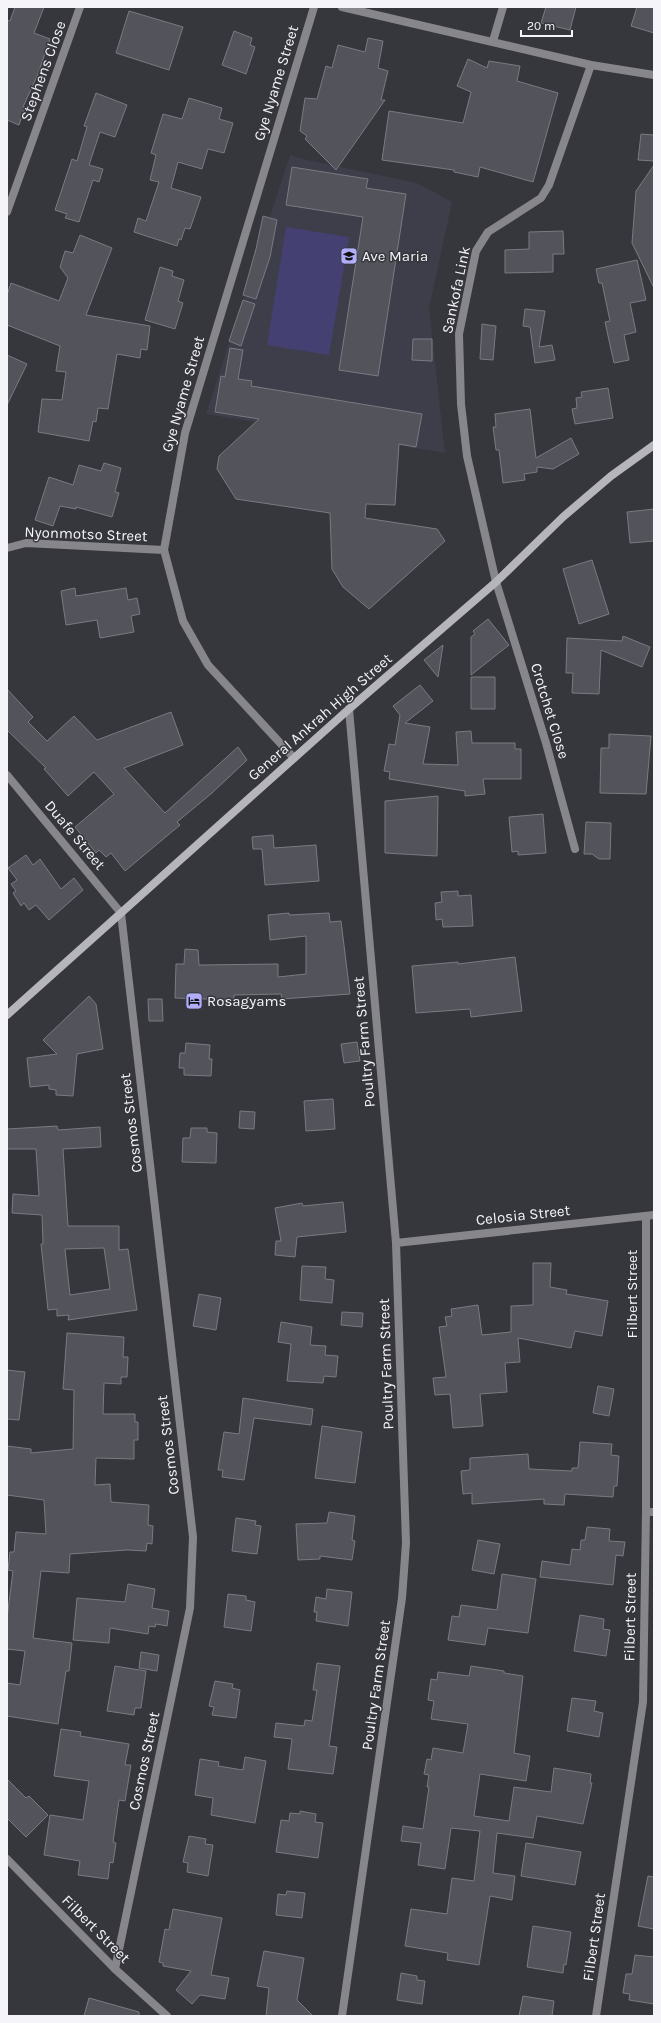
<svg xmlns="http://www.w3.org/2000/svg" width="661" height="2023" font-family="Karla,sans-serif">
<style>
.built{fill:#3e3e4b}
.green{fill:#444071}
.building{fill:#53535b;stroke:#7a7a82;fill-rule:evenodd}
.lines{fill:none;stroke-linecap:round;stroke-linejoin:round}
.street{stroke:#87878b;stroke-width:8}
.secondary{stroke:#b5b5bb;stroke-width:8}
.labels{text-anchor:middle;stroke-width:3;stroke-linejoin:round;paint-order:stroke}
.street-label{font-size:15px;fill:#f4f4f9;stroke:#36363d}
.poi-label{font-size:15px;fill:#f4f4f9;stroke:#36363d;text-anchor:start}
</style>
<rect width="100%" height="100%" fill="#36363d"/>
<!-- built -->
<path class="built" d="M290 155 302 159 417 183 452 202 429 309 445 453 206 414Z"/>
<!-- green -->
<path class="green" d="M286 227 349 237 329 355 267 345Z"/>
<!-- building -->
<path class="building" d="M15 7H44L34 33 50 39 38 74 23 107H25L19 125 7 120V20L10 21Z
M546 7H576L570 30 541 23Z
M637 7H654V33L631 26Z
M129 11 183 27 169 70 116 53Z
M234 31 252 38 250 45 255 47 246 74 222 65Z
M368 38 383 41 378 68 388 71 381 100H385L336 170 305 139 307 136 300 131 305 98 317 99 326 66 332 68 338 45 365 52Z
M468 59 487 68 489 61 520 66 517 81 558 93 533 182 480 167 478 177 454 172V170L382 160 389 111 463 123 471 92 457 86Z
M96 93 127 105 115 137 100 132 89 165 103 169 99 182 93 180 79 222 65 218 67 214 55 210 72 159 77 161 87 127 84 126Z
M189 98 222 108 219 119 233 123 224 153 208 149 202 169 178 162 171 188 201 197 190 229 185 228 181 240 179 239 177 246 134 232 138 218 146 221 159 182 150 180 156 155 151 153 163 114 182 119Z
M641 134 654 135V161L638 160Z
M654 165V288L632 243 636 191Z
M292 167 368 179 366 188 406 194 378 376 339 370 363 217 286 205Z
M263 216 277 220 270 257 256 299 243 295 256 249Z
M563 231 564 254H553V272L505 273V250L529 249V232Z
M80 235 112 248 86 315 150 326 147 350 141 349 140 358 117 354 108 409 98 408 96 422 93 421 89 441 38 432 42 399 62 400 66 372 56 371 60 346 7 325V295L11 283 59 301 68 278 60 267 65 251 73 253Z
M637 260 646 300 630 303 636 332 624 335 629 360 614 363 605 322 610 321 602 283H599L596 269Z
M160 267 173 271 172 276 184 280 178 301 183 303 175 329 145 320Z
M243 300 255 304 241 346 229 341Z
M525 309 545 311 539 347 552 345 555 360 535 363 530 327 523 326Z
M482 324 496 326 493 360 480 359Z
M413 339H432V361L412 360Z
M230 348 243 350 238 379 252 381 251 386 422 414 416 447 399 444 395 505 366 504 365 518 437 529 445 541 369 609 343 587 332 569 330 513 236 499 217 469 219 456 259 419 215 412 221 376 225 377Z
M7 355 27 364 7 405Z
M608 388 613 418 575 424 572 409 577 408 576 398 582 397 581 392Z
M530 409 536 458 571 438 579 454 553 469 537 467V472L524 474 525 480 503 483 499 450H496L493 427H496L495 414Z
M104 463 121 468 115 492 119 493 112 517 76 507V509L60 506 53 526 35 520 49 477 73 485 79 465 101 471Z
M654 509V541L630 543 627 512Z
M592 560 609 614 579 624 563 569Z
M75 588 76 596 126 588 128 600 137 598 140 614 131 616 134 632 100 638 97 620 66 625 61 591Z
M488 619 509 645 471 675V637L475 634 473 631Z
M623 636 650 647 642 667 601 650 599 694 572 693 573 673H566L567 638 622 641Z
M443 645 438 677 424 660Z
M471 677H495V709H471Z
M420 685 433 701 405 723 430 727 423 764 458 765 456 732 471 731 472 743H515V749H521V779H483L485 794 465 796V791L389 779 390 772 384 771 389 744 395 745 400 715 393 706Z
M7 689 33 717 28 722 47 741 74 716 97 740 171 712 183 745 124 768 165 813 238 747 247 760 212 793 177 822 180 825 125 871 111 853 106 857 99 850 96 853 75 827 114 794 94 772 68 796 44 769 46 768 7 730Z
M609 734 651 736 646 794 600 793 601 748H609Z
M438 796 437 856 385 853V801Z
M543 814 546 853 518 855V851L512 852 509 817Z
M586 822 611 823 610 859H599L592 854H584Z
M273 835 274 848 316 845 319 881 265 885 262 849H253L252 837Z
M26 855 33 865 40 859 61 889 74 878 83 890 49 920 36 905 29 910 24 903 21 906 13 893 16 891 11 884 17 880 8 868Z
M458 891V896L471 895 473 926 443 927 442 919 436 920 435 903 442 902 441 892Z
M289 913V915L329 913 330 922 341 921 350 994 282 999 281 994 234 995V1000L175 998 176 964H184L185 949 198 950 199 965 278 964V977L306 974V936L270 940 268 915Z
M515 957 522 1011 471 1017 470 1009 416 1013 412 966 458 962V964Z
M89 996 96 1004 103 1049 77 1054 73 1096 56 1095V1090L49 1089V1085L30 1087 27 1058 57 1054 43 1040Z
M148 999H162L163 1021H149Z
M357 1042 360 1061 344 1063 341 1044Z
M186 1043 210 1045 209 1059H212L211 1076 184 1075V1068H179L180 1053H185Z
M333 1099 335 1129 306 1131 304 1101Z
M240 1111 255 1112 254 1129 239 1128Z
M57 1126 58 1130 100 1127 101 1147 63 1149 68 1226H119V1250L128 1249 137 1310 68 1320 69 1315 57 1316V1309L48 1310 41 1244H43L42 1215 12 1213 13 1194 39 1196 36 1149H7V1129ZM104 1248 110 1289 70 1295 65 1249Z
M191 1128H207V1132L217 1133 216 1163 182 1162 183 1138H190Z
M343 1202 346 1232 297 1237 295 1257 275 1255 276 1241H281L275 1208 302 1203 303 1206Z
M533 1263H551L550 1287 567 1290 566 1294 608 1301 602 1336 575 1331 571 1348 518 1338 520 1362 505 1363 507 1392 480 1394 483 1426 453 1428 450 1394 435 1395 433 1378 446 1377 439 1327 447 1326 445 1317 452 1316 451 1309 478 1305 482 1335 511 1332V1306L533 1305Z
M302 1266 326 1267 325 1279 334 1280 332 1303 300 1300Z
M199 1294 221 1298 216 1330 193 1326Z
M342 1312 363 1313 362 1327 341 1325Z
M281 1322 312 1327 310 1345 326 1346 325 1355 338 1356 336 1377 324 1376 323 1383 287 1381 291 1344 278 1342Z
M67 1333 124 1337 123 1357H128L127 1377H121V1384L104 1383 103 1414H135V1422H138V1440H134V1459L96 1458 95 1485 110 1484 111 1502 149 1505 148 1525 153 1526 152 1544 147 1543 146 1551 127 1550 70 1554 69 1573 41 1571 33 1638 72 1643 69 1671H66L58 1724 7 1716V1683L20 1685 25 1651 7 1649V1618L13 1571 8 1570 10 1552H14L16 1532 46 1534 44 1500 7 1495V1446L31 1449V1453L73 1449 74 1390 63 1389Z
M7 1370 25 1372 19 1420 7 1419Z
M598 1386 614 1389 609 1416 593 1413Z
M243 1398 313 1409 311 1425 254 1418 244 1480 222 1477 223 1470H218L224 1432 239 1434Z
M322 1426 362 1432 355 1483 315 1478Z
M580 1442 612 1444 611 1455 619 1456 617 1486H614L613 1497 565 1494 564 1505 544 1504V1499L472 1504V1493L463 1494 461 1471 470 1470V1458L528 1454 529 1469 572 1471V1468H578Z
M329 1512 355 1516 352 1540 355 1541 352 1560 320 1556V1559L298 1560 296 1524 327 1523Z
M236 1518 256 1521 255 1525 261 1526 257 1554 232 1551Z
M587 1527 610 1529 609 1541 625 1542 623 1556 616 1555 613 1585 540 1577 542 1561 570 1565 572 1549 580 1550 581 1540H585Z
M478 1540 500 1544 494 1574 472 1570Z
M502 1574 536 1579 528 1633 488 1628 485 1645 448 1640 452 1616 459 1617 461 1605 497 1610Z
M128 1584 155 1589 152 1608 169 1611 167 1626 156 1624 155 1627 149 1626 148 1634 110 1628 109 1643 73 1640 77 1598 125 1602Z
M327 1589 352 1592 348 1626 316 1621 317 1612H314L316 1597 326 1599Z
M228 1594 246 1596V1600L255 1602 251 1631 224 1627Z
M580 1615 604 1619 603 1629 610 1630 606 1656 574 1651Z
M141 1652 159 1655 157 1671 139 1668Z
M317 1663 340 1666 329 1746 337 1747 333 1774 288 1769 292 1739 274 1737 276 1723 304 1726 305 1720 312 1721 317 1690H313Z
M115 1666 146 1671 141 1708H135L134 1715 107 1711Z
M471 1666 504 1671V1673L523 1676 514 1753 530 1756 526 1781 480 1774 474 1816 509 1821 514 1787 551 1792 554 1768 591 1774 590 1783H592L583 1824 537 1816 533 1838 497 1833 493 1873 515 1876 512 1900 490 1896 479 1965 447 1960 448 1953 405 1946 411 1909 447 1914 452 1878 474 1881 480 1831 451 1828 445 1869 418 1865 421 1843 401 1841 403 1826 423 1829 429 1787H427L429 1775 424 1774 427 1759 431 1760 433 1748 463 1753 468 1724 431 1719 434 1701 428 1700 431 1679 437 1680 438 1672 469 1676Z
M215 1681 233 1684 232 1688 240 1690 236 1718 212 1715 214 1707 209 1706Z
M572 1698 596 1701 594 1711 603 1713 599 1737 567 1731Z
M61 1729 81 1732 80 1736 129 1744 125 1765H131L125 1801 119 1800 113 1842 116 1843 113 1863 110 1862 108 1879 78 1875 80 1861 44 1855 50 1815 83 1820 89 1781 54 1776Z
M245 1757 266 1761 255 1823 211 1815 213 1798 195 1795 200 1759 219 1762 218 1766 243 1770Z
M7 1779 26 1798 29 1796 48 1815 26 1837 7 1818Z
M300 1811 316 1814 315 1822 323 1823 318 1858 276 1852 281 1820 289 1821 290 1813 300 1814Z
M189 1836 206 1839 205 1844 213 1845 208 1876 187 1872 188 1863 183 1862Z
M526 1843 581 1852 575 1885 521 1876Z
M648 1876 654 1877V1929L638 1926Z
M287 1891 305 1893 302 1918 276 1915 278 1894 286 1895Z
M173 1909 222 1918 211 1975 229 1978 225 1999 200 1995 192 2004 176 1990 191 1971 163 1966V1963L159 1962 165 1929 169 1930Z
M533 1926 571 1932 566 1965 564 1964 563 1973 527 1967Z
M264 1951 304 1958 297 2000 313 2016H266L269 1988 257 1986Z
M635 1955 654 1957V2004L629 2000 630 1994 623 1993 626 1974H632Z
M401 1973 417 1976V1980L425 1981 422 2004 397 2000Z
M523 1996 554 2001 552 2016H519Z
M89 1998 139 2012V2016H84Z"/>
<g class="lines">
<!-- street -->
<path class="street" d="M342 7 591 65 654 75
M493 41 503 7
M7 212 80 7
M7 548 26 543 164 550
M294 758 208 665 183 621 164 550 185 433 314 7
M7 775 121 913 193 1537 190 1608 115 1969
M575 849 546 743 496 582 467 456 461 404 459 334 476 251 488 232 541 198 549 185 591 65
M396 1243 654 1215
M646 1512H654
M7 1859 115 1969 167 2016
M342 2016 402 1598 406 1543 396 1243 349 709
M596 2016 643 1702 646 1512V1216"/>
<!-- secondary -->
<path class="secondary" d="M7 1015 349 709 496 582 563 517 611 476 654 445"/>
</g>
<!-- icons -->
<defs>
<g id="school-square" transform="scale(0.9)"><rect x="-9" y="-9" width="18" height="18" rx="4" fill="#b1adfa" stroke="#36363d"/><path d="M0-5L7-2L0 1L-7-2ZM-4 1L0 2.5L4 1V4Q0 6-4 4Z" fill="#111"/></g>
<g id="hotel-square" transform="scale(0.9)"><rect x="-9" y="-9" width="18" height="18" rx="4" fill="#b1adfa" stroke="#36363d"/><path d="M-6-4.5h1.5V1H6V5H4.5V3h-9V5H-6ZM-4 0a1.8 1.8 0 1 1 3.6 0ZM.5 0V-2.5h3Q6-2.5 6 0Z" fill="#111"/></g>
</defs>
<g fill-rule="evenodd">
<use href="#school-square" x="349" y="256"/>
<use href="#hotel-square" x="194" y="1001"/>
</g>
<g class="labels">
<!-- street labels -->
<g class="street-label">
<text transform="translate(43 71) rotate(-70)" y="5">Stephens Close</text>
<text transform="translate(276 83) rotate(-73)" y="5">Gye Nyame Street</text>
<text transform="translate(456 290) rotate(-78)" y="5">Sankofa Link</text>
<text transform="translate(183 394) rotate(-74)" y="5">Gye Nyame Street</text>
<text transform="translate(86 534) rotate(2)" y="5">Nyonmotso Street</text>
<text transform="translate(550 711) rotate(73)" y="5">Crotchet Close</text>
<text transform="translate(320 717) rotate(-41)" y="5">General Ankrah High Street</text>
<text transform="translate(75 835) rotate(50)" y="5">Duafe Street</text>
<text transform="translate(364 1042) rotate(-95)" y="5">Poultry Farm Street</text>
<text transform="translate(131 1123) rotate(-97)" y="5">Cosmos Street</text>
<text transform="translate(523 1215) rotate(-6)" y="5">Celosia Street</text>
<text transform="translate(632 1294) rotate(-90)" y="5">Filbert Street</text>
<text transform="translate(386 1364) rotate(-92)" y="5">Poultry Farm Street</text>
<text transform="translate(168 1445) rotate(-97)" y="5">Cosmos Street</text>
<text transform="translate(630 1617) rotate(-89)" y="5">Filbert Street</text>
<text transform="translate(376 1685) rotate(-82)" y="5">Poultry Farm Street</text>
<text transform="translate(144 1761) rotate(-78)" y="5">Cosmos Street</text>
<text transform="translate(96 1929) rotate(45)" y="5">Filbert Street</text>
<text transform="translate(594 1937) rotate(-82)" y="5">Filbert Street</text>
</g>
<!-- poi labels -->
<g class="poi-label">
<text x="362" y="261">Ave Maria</text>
<text x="207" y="1006">Rosagyams</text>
</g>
</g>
<!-- border -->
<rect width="661" height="2023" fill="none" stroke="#f4f4f9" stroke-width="16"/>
<!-- scale -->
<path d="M521 30v6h51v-6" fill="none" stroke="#f4f4f9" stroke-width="2"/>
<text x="527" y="30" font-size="12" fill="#f4f4f9" stroke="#36363d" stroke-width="3" paint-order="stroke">20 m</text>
</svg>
